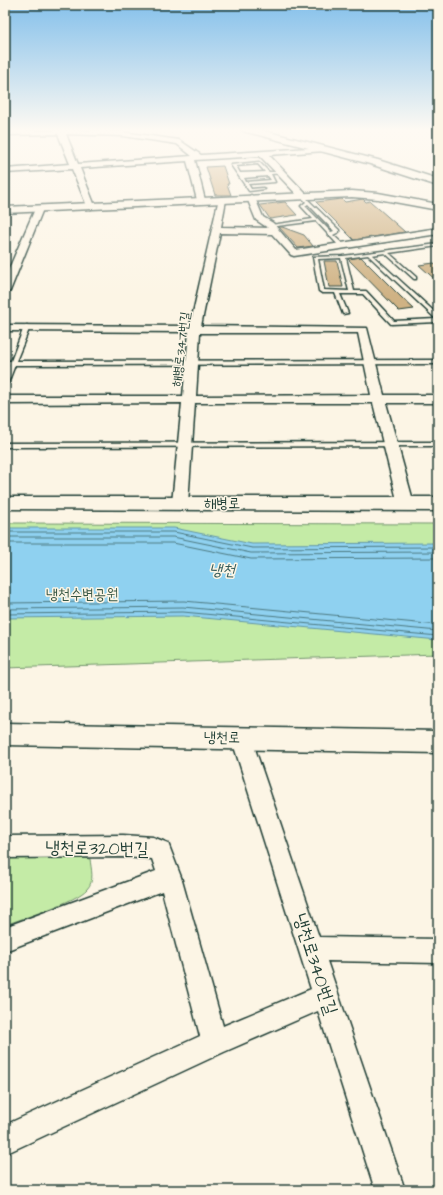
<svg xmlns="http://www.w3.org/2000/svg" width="443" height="1195" font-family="'Architects Daughter','Poor Story',sans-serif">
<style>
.green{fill:#c4eba6;stroke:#72946d}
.water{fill:#8fd1f0;stroke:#6296a5}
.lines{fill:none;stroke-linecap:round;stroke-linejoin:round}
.shore{stroke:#4c787f;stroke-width:1}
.stream{stroke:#6296a5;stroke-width:2}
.building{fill:#cfb284;stroke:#1f3d34}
.service-casing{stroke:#1f3d34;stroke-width:3}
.minor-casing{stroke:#1f3d34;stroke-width:3}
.secondary-casing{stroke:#1f3d34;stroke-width:3}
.primary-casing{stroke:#1f3d34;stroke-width:3}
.service{fill:#fcf5e5;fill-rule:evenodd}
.minor{fill:#fcf5e5;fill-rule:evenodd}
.secondary{fill:#fcf5e5;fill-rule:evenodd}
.primary{fill:#fcf5e5;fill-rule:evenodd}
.labels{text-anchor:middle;stroke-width:3;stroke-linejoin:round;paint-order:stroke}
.far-street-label{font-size:13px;fill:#1f3d34;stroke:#fcf5e5}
.street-label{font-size:15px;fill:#1f3d34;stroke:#fcf5e5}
.park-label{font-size:15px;fill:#385745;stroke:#fcf5e5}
.water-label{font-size:16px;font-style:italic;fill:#355b5a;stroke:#fcf5e5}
.near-street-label{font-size:18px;fill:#1f3d34;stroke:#fcf5e5}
</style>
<rect width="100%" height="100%" fill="#fcf5e5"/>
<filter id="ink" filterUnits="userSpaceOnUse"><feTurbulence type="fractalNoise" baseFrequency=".025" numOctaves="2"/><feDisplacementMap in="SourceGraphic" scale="8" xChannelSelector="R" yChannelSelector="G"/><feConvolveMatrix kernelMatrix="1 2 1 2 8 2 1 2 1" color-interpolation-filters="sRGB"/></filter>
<g filter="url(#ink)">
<!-- green -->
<path class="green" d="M5 523 438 524V654L5 668Z
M5 855H71L90 859C91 869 95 881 87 889 76 902 23 918 5 925Z"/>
<!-- water -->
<path class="water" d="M5 528H174L252 544 438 543V640L183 616 5 618Z"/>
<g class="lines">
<!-- shore -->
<path class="shore" d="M5 532H174L252 548 438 547
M5 537H173L251 553 438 552
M5 543H173L251 559 438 558
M5 603 184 601 438 625
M5 609 183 607 438 631
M5 614 183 612 438 636"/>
<!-- stream -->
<path class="stream" d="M28 131 70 129"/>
</g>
<!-- building -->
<path class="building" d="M223 166 229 184H227L231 195H215L206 167Z
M342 199 345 202 363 199 366 202 370 201 405 232 354 240 316 202Z
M285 202 297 215 270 219 260 205Z
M279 227H282L304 235 313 246 298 248Z
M361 257 401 297 414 309 399 311 348 259Z
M324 261H337L343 287H329Z
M434 263 438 266V282L419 265Z"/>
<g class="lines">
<!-- service casing -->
<g class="service-casing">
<path id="service" d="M259 162 269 172H281L283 173 271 174 275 182 248 184 251 189 263 188 265 189 249 191 231 165ZM258 164 265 172 240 173 236 166ZM268 176 271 180 246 182 244 178Z
M303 195 339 230V232L333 235 344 245V247H340L316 221 269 227V225H271L313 219 301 206 306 202 301 196ZM308 204 334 231 331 232 305 206Z
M431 231H435L438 234V237L431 233Z
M438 244V246L389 253 416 277V279H414L385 253 372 255 438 315V322L391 324 363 294H340L348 313 343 314 335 293H322L319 291 313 257 343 256ZM368 255 436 319 394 321 366 291H354L346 258ZM341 258 349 291 324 290 318 259Z
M27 325 30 327 16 361 438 360V364L15 365 8 383 5 385V376L9 365H5V361H11L24 327Z
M438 442V446L5 447V443Z"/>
</g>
<!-- minor casing -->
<g class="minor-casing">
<path id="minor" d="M78 130 123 132 179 140 201 155 325 147 329 149 325 151 269 155 306 194 307 196 306 198H300L260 156 195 160 205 200 201 203 197 200 187 161 80 168 95 206 91 209 87 206 72 169 5 173V169L70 164 58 134 5 135V131ZM66 134 123 136 177 144 192 156 78 164Z
M251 195 255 198 263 217 273 223 296 250 438 228V234L294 256 291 255 272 234 220 233 201 326 367 328 384 395H438V403H386L414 504 411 508 406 509 401 508 398 504 373 403H195L188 503 185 507 180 508 175 507 172 503 182 403 5 404V396H183L189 332 5 331V325L190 326 219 198 222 197 226 200 221 227 268 228 256 220 247 198ZM200 333H358L371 395 196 396Z
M39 206 43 209 10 291 5 294V278L35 209Z
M241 728 248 731 251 737 319 937 438 939V963L327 961 405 1190H375L318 1011 224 1052 5 1154V1125L200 1036 162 891 5 951V927L156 871 152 859 123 857 5 858V836L123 835 153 837 168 843 181 877 223 1026 311 989 231 737 234 731Z"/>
</g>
<!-- secondary casing -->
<g class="secondary-casing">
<path id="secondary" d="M5 497H438V511L5 509Z
M5 723 438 731V753L5 745Z"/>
</g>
<!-- primary casing -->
<g class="primary-casing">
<path id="primary" d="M241 129H257L378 160 438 179V186L370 164 243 131Z
M352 191 378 193 438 204V210L378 199 352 197 5 213V207Z"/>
</g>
<!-- service -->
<use href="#service" class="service"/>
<!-- minor -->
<use href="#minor" class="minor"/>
<!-- secondary -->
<use href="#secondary" class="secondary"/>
<!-- primary -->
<use href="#primary" class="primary"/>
</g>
</g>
<!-- sky -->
<linearGradient id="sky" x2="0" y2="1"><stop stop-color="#84c0eb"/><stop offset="0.44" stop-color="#fefaf3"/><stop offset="1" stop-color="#fefaf3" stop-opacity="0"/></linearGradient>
<rect width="443" height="296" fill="url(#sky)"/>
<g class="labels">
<!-- far-street labels -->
<g class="far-street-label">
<text transform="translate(180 349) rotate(-83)" y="5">해병로347번길</text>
</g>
<!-- street labels -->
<g class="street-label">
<text x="222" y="508">해병로</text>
<text transform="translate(222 737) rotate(1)" y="5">냉천로</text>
</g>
<!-- park labels -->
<g class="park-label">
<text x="82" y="599">냉천수변공원</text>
</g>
<!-- water labels -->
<g class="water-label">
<text transform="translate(222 569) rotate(1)" y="6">냉천</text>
</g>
<!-- near-street labels -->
<g class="near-street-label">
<text transform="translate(97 848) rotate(1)" y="6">냉천로320번길</text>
<text transform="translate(316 964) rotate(72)" y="6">냉천로340번길</text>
</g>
</g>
<!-- margin -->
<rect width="443" height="1195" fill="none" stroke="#fcf5e5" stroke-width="20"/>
<rect x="10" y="10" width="423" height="1175" fill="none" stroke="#1f3d34" stroke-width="1.5" filter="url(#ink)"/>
</svg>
